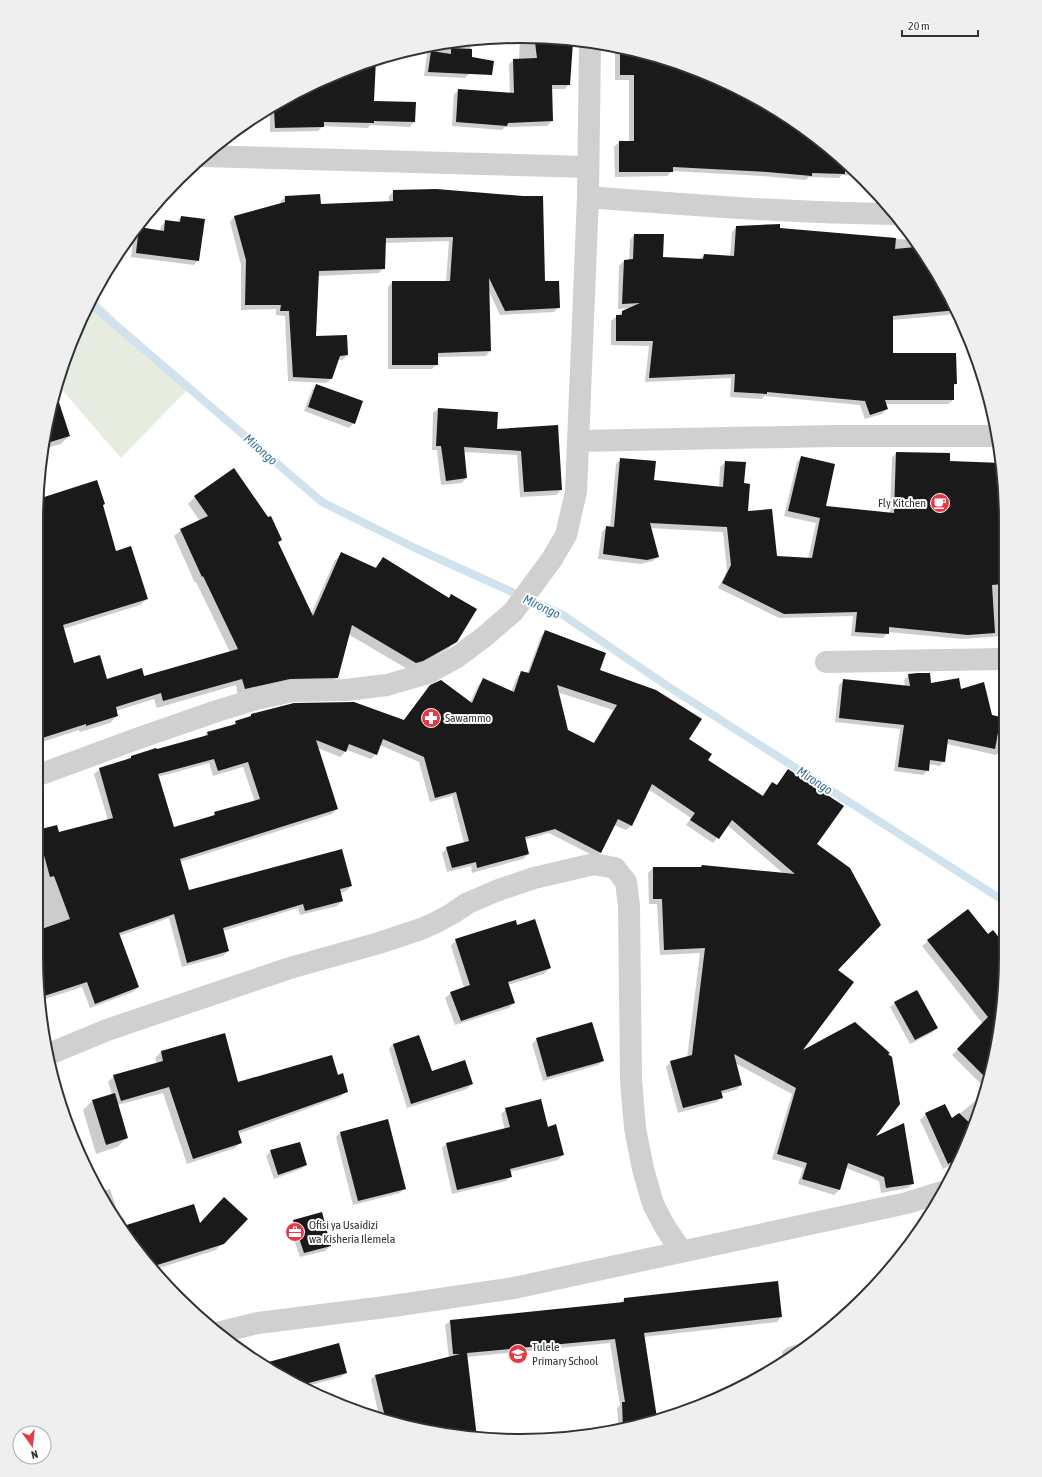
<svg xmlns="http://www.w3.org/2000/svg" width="1042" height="1477" font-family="'Asap Condensed',sans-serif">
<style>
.green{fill:#e6ecdf}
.shadow{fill:#0003;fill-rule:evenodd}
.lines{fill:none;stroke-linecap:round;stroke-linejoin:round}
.stream{stroke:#cfe2ee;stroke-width:8}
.building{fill:#1a1a1a;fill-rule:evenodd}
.minor{stroke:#d0d0d0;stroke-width:22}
.labels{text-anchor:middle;stroke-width:4;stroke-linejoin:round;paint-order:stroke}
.poi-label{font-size:12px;fill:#333;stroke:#fff;text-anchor:start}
.water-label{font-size:13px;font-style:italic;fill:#3f7597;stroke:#fff}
.rim{fill:none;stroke:#333;stroke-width:2}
</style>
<rect width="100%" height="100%" fill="#fff"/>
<!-- green -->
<path class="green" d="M93 297 187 390 121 458 57 384 62 365Z"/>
<!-- shadow -->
<path class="shadow" d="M552 37 559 38V43L569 84 565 89H551L552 121 547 126 505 127 502 130 452 126 454 94 459 90 510 93 509 64 514 60 519 59 520 38Z
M457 40H471L470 73 465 78 424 76 428 47Z
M615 47 646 52 735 86 816 136 858 176 842 175 839 178 809 177 806 180 762 176 672 171 667 176 615 177 614 147 619 142H629V80H615Z
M375 59 373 102 414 122 410 127 370 125 368 128 323 126 318 131 270 132V110H265L278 101 365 62Z
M394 191 544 282 559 307 554 312 500 315 489 291 490 351 486 356 437 357V364L432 369H388V287L392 282H446L449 241 385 243 384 268 379 273 318 276 315 337 347 355 342 360H338L331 379 326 383 288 381 285 316 276 315V309L241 310V265L230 222 234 217 281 204 280 202 285 197 320 205 389 202V196Z
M181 217 198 260 194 265 131 257 134 233 139 229 160 231 161 226 166 221 176 222Z
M737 227 779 229 912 240 957 308 948 315 892 320V354L956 384 953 386V400L948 404H885L887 409 882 414 865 419 860 405 764 396 762 399 730 397 731 378 645 382 649 346 611 345V321L622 312 632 308 618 309 619 266 624 261 629 260 630 240 634 235 662 258 699 259 704 255 730 256 732 232Z
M317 385 354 423 349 428 304 411 312 390Z
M438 409 496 430 557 426 561 490 556 495 520 497 517 455 463 452 466 478 462 483 441 485 437 450H432L433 413Z
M45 426 69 436 61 444 43 449Z
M896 453 949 462 1002 464 1003 636 963 639 888 632 883 638 851 636 853 616 779 618 718 588 727 571 723 532 650 528 658 557 653 561 641 564 598 559 602 532 607 527 610 528 616 464 621 459 653 481 719 488 720 467 725 462 743 484 747 512 776 557 808 559 816 523 784 516 797 462 801 457 824 507 890 514 892 458Z
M195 497 281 540 278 543 311 614 335 560 341 554 374 568 383 559 449 598 451 595 456 641 449 648 415 668 409 670 348 634 337 677 330 684 238 696 236 685 157 708 154 699 116 711 117 716 110 723 80 732 79 730 36 744V523L102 506 116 552 147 599 140 605 63 629 74 664 107 680 144 677 230 652 196 582 195 583 174 536 181 530 200 521 188 504Z
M546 631 688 739 707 760 762 796 772 783 776 786 788 770 816 844 837 970 800 1053 887 1055 873 1138 913 1183 908 1188 881 1193 879 1181 846 1168 839 1190 834 1195 798 1184 803 1168 772 1159 792 1094 735 1063 741 1085 736 1090 721 1094 722 1097 717 1102 678 1113 666 1067 671 1062 687 1058 700 953 660 955 657 904H649L648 873 653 868 784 874 727 825 713 843 686 825 691 818 648 789 631 826 626 830 614 825 601 852 596 857 549 833 524 840 528 854 523 859 472 873 471 866 447 872 442 853 447 848 464 843 452 796 430 802 419 762 380 745 376 754 371 759 347 750 340 757 318 748 337 809 332 814 180 862 189 891 351 886 346 891 340 893 342 901 337 906 300 915 298 908 223 931 228 951 223 956 182 967 169 918 119 936 138 987 133 992 90 1008 82 987 42 1000 36 956V861L39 860 36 848V832L38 831 58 834 108 820 94 774 100 769 128 761 131 757 203 738 207 733 231 726 236 722 248 718 251 715 403 721 425 692 470 703 478 685 483 680 511 692 517 677 522 672 527 674 541 636ZM557 692 613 710 593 744 567 730ZM209 763 213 776 243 767 255 802 215 813 211 817 173 828 158 777Z
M909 675 930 684 960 690 983 683 1001 750 996 755 947 744 944 761 940 766 928 764V770L923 775 894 771 900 729 835 722 839 685 844 680 905 687 904 680Z
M968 910 1005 967V987L990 1081 986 1089 952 1055 983 1024 922 946Z
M516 926 550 968 544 974 508 985 514 1003 509 1008 455 1025 445 998 451 993 464 988 451 946 456 940Z
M895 1003 936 1028 932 1033 910 1044 890 1007Z
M537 1039 603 1061 598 1065 543 1081 532 1044Z
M393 1044 431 1072 472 1084 467 1089 407 1108 389 1049Z
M161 1052 237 1083 337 1076 346 1091 340 1097 238 1134 241 1142 235 1148 187 1164 163 1093 117 1105 127 1138 117 1147 96 1154 83 1110 93 1100 112 1095 108 1082 114 1076 157 1064 155 1058Z
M985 1093 960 1160 943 1169 920 1120 926 1114 952 1120Z
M506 1109 548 1128 563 1155 558 1160 510 1172 511 1176 506 1181 452 1194 442 1148 447 1143 505 1130 501 1114Z
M340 1133 405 1188 400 1193 353 1205 336 1137Z
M271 1151 306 1165 301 1169 274 1179 266 1156Z
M110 1189 120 1219 124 1218 126 1226 200 1224 246 1219 216 1250 156 1269 118 1225 98 1192Z
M294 1221 330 1246 325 1251 300 1257 289 1225Z
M624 1299 781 1317 777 1322 643 1337 656 1418 619 1431 617 1408 620 1405 610 1343 466 1357 476 1438 458 1437 374 1414 378 1412 371 1380 375 1375 449 1358 445 1325 450 1321 619 1304Z
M813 1339 784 1359 782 1352 786 1348Z
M338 1344 346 1373 341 1377 304 1387 262 1365Z"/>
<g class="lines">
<!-- stream -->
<path class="stream" d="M90 303 322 502 415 548 563 615 666 685 1004 901"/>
</g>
<!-- building -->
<path class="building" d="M535 42H573L570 85H552L553 121 508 123 507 126 456 122 458 89 514 93 513 59 537 58Z
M451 48 472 49V57L494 61 492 75 428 72 431 51 451 54Z
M620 48 646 52 735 86 816 136 845 164V174L812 173V176L767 172 673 167V172H619V141H634V75H620Z
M376 59 374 101 416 102 415 122 374 121V123L324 122V127L275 128 274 109H279V101L365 62Z
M436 189 523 196H543L545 281H559L560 308 505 311 489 278 491 351 438 353V365H392V281H450L453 237 386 238 385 269 319 271 316 336 347 335 348 355 340 356 332 379 293 377 289 311H280L281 305H245L246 260 234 216 285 202V196L320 194 321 204 393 201V190Z
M181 216 205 219 199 261 136 253 139 227 164 231 165 220 180 222Z
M780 224V228L896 238 895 249 916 247 958 310 893 316V353H956L957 384H954V400H885L888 409 870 415 865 401 767 392V394L734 392 735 374 649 378 653 341H616V315H622V311L640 303 622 304 624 260 633 259 634 234H664L663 257 703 259 704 254 734 256 736 226Z
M316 384 363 401 355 424 308 407Z
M55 390 70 436 44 444 45 426Z
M438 408 498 412 497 429 558 425 562 490 524 492 521 451 464 447 467 478 446 481 441 446H436Z
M896 452 950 453V461L1002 463 1003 584 992 585 995 633 968 635 889 627V634L855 632 857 612 784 614 722 583 731 565 727 527 650 523 659 557 647 560 603 554 606 526 614 527 620 458 656 461 654 480 723 487 725 461 746 462 744 483 750 484 748 511 772 509 777 556 812 558 820 518 788 511 801 456 835 464 826 506 894 513Z
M234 468 268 517 271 516 282 540 278 542 313 616 341 552 376 568 383 557 449 598 451 594 477 609 457 642 423 661 416 663 352 625 338 678 290 679 245 689 242 679 163 701 161 693 116 707 118 716 86 726V724L36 740V672L44 669 36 643V521L38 499 97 480 105 504 103 505 116 551 131 546 148 599 63 625 74 663 100 655 107 679 142 668 144 676 238 649 203 576 202 577 180 529 208 516 194 496Z
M545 630 606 653 600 670 656 690 702 719 689 739 712 754 708 760 763 796 772 782 777 785 788 769 844 806 817 844 850 868 881 925 838 970 854 982 803 1050 855 1022 890 1053 888 1054 892 1057 900 1104 876 1136 904 1123 914 1184 886 1188 884 1177 848 1163 840 1190 802 1179 807 1163 777 1154 796 1088 734 1054 742 1085 721 1091 723 1098 683 1108 670 1061 692 1055 705 948 664 950 662 899H653V867H701L702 865 795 874 732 820 719 839 690 820 695 813 652 784 632 826 618 819 601 853 555 829 525 837 529 854 477 868 476 862 452 868 446 847 469 841 456 792 435 798 424 757 383 739 377 755 349 744 346 752 316 740 338 809 180 859 189 890 342 849 352 886 340 889 343 901 305 911 303 904 223 928 229 951 187 963 174 914 119 933 139 987 95 1004 87 982 41 997 36 956V931L70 919 54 876 50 877 37 830 57 825 59 832 113 818 99 768 131 758V756L156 748 157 749 208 735 207 732 236 724 235 721 251 716V714L294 703 354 702 404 720 430 685 441 680 472 703 483 678 514 692 521 671 529 673ZM557 685 617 705 594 743 568 730ZM214 759 218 771 248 762 260 799 214 812 215 815 174 827 158 774Z
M918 673H930L931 683 959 678 961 689 984 682 992 715 1001 717 995 749 948 739 945 762 930 760 929 771 898 767 904 725 839 718 843 679 910 686 908 674Z
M968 909 988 934 993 930 1005 945V987L989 1081 957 1049 988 1017 927 940Z
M535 919 551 968 508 982 515 1003 461 1021 450 992 470 985 455 939 516 920 517 925Z
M917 990 938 1028 915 1040 894 1002Z
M592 1022 604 1061 547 1077 536 1038Z
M225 1033 238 1082 332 1055 338 1075 343 1073 348 1092 238 1131 242 1143 193 1159 169 1087 121 1101 113 1075 163 1061 161 1051Z
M419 1035 432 1071 465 1060 473 1084 411 1104 393 1044Z
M115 1093 128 1138 106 1145 92 1100Z
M541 1099 548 1127 556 1124 564 1155 510 1169 512 1177 457 1190 446 1143 510 1127 505 1108Z
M945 1104 952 1118 959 1113 973 1126 961 1158 948 1164 925 1113Z
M388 1119 406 1189 358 1201 340 1132Z
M300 1142 307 1165 278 1175 270 1150Z
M224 1197 248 1219 224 1244 154 1266 120 1227 194 1204 200 1223Z
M322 1212 331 1246 304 1253 293 1220Z
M778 1281 782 1317 644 1333 657 1418 623 1429 622 1402H625L615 1339 467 1353 477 1438 458 1437 385 1417 375 1375 460 1354H453L450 1320 624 1302V1298Z
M339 1343 347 1373 301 1385 261 1364Z"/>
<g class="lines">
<!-- minor -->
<path class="minor" d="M202 156 588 167
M588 197C690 205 792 213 894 214
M578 441 834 436H997
M826 662 1003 659
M36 776 139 738 217 711 256 699 293 691 346 690 387 685 428 673 457 657 484 637 513 612 552 559 566 535 576 492 588 197 590 43
M49 1054 107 1030 222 991 290 968 379 943 421 929 435 923 453 913 468 903 496 891 534 878 594 864 615 868 626 882 629 906 631 1080 635 1128 643 1169 653 1204 665 1227 682 1252
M217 1333 258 1323 393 1306 514 1288 907 1203 942 1192"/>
</g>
<!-- icons -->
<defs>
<g id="cafe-disc" transform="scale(1)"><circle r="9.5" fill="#e63946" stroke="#fff"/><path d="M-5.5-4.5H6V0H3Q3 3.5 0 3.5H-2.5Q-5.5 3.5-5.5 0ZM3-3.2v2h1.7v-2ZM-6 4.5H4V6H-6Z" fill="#fff"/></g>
<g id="pharmacy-disc" transform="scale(1)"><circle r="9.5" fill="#e63946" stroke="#fff"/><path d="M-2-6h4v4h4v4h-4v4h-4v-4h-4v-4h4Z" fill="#fff"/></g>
<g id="office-disc" transform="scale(1)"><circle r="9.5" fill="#e63946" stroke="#fff"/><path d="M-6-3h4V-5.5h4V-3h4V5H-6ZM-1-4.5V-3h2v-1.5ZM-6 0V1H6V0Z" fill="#fff"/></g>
<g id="school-disc" transform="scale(1)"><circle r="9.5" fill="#e63946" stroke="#fff"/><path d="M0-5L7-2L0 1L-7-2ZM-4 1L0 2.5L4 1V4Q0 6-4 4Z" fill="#fff"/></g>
</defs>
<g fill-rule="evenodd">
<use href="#cafe-disc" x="940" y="503"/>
<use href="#pharmacy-disc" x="431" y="718"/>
<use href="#office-disc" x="295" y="1232"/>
<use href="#school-disc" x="518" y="1354"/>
</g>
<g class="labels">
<!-- poi labels -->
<g class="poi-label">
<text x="926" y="507" text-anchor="end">Fly Kitchen</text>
<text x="445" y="722">Sawammo</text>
<text x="309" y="1229">Ofisi ya Usaidizi<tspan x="309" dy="14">wa Kisheria Ilemela</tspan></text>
<text x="532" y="1351">Tulele<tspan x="532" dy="14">Primary School</tspan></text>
</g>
<!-- water labels -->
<g class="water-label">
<text transform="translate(261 449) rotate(41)" y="5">Mirongo</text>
<text transform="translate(542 606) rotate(25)" y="5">Mirongo</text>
<text transform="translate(815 780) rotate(33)" y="5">Mirongo</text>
</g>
</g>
<!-- crop -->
<path d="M0 0H1042V1477H0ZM521 43H521A478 478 0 0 1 999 521V956A478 478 0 0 1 521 1434H521A478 478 0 0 1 43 956V521A478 478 0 0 1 521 43Z" fill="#efefef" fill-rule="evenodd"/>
<path class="rim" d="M521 43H521A478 478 0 0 1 999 521V956A478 478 0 0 1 521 1434H521A478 478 0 0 1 43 956V521A478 478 0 0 1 521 43Z"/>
<!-- north arrow -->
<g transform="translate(32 1445) rotate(165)"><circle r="19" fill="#ffffff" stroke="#adadad"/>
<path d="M0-3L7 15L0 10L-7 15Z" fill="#e63946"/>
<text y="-6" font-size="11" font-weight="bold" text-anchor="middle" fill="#333333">N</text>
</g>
<!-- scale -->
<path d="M902 30v6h76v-6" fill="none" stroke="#333333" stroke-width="2"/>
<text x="908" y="30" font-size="12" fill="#333333" stroke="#ffffff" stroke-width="3" paint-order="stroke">20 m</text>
</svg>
